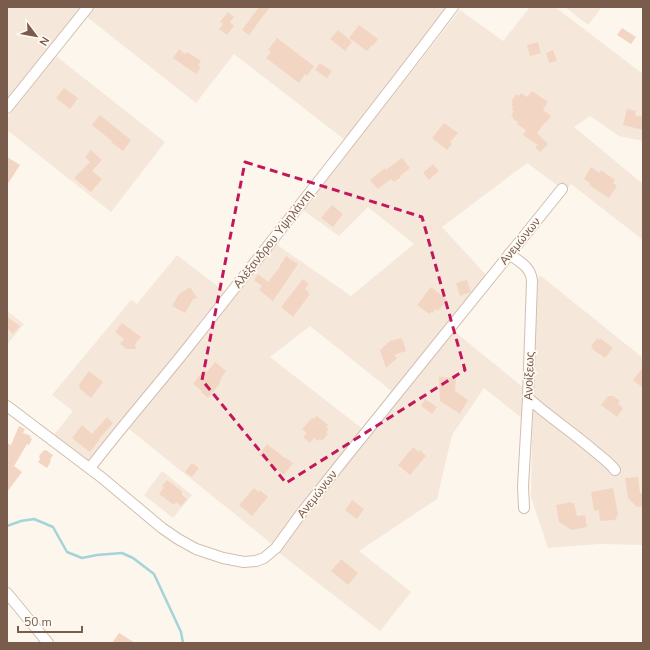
<svg xmlns="http://www.w3.org/2000/svg" width="650" height="650" font-family="'Nunito Sans',sans-serif">
<style>
.residential{fill:#f5e8da}
.lines{fill:none;stroke-linecap:round;stroke-linejoin:round}
.stream{stroke:#a5d3da;stroke-width:2.5}
.building{fill:#f3d5c3}
.minor-casing{stroke:#d1beb0;stroke-width:12}
.minor{stroke:#fff;stroke-width:10}
.marked{fill:none;stroke:#c2185b;stroke-width:3;stroke-dasharray:8 5;stroke-linejoin:round}
.labels{text-anchor:middle;stroke-width:3.5;stroke-linejoin:round;paint-order:stroke}
.street-label{font-size:12px;fill:#7a5c4d;stroke:#fffaf3}
</style>
<rect width="100%" height="100%" fill="#fdf6ec"/>
<!-- residential -->
<path class="residential" d="M7 7H84L7 105Z
M95 7H446L345 140 234 54 196 103 87 17Z
M530 7H555L643 74V141L619 136 590 116 574 127 643 184V240L571 184 565 191 527 163 442 227 488 277 394 393 310 326 270 357 364 430 272 544 129 429 276 244 351 296 414 244 368 207 339 236 303 210 460 10 503 41Z
M565 7H602L588 25Z
M56 56 165 142 111 212 7 130V118Z
M177 255 225 292 89 463 53 436 73 411 52 395 131 300 137 304Z
M539 276H541L643 358V545L600 544 548 548 531 497 533 388 536 289Z
M7 311 24 324 7 345Z
M453 330 525 389 523 419 484 388 452 435 437 499 359 551 411 592 380 631 278 552 310 508Z
M162 471 192 495 173 518 144 495Z"/>
<g class="lines">
<!-- stream -->
<path class="stream" d="M7 526 21 521 34 519 53 527 67 552 82 558 97 555 122 553 133 558 154 574 181 632 183 643"/>
</g>
<!-- building -->
<path class="building" d="M259 7H270L249 35 242 30Z
M228 12 234 17 230 22 234 26 227 35 219 29 223 24 220 22Z
M359 25 378 39 373 46 372 45 367 51 349 38Z
M622 28 636 37 631 44 617 35Z
M338 30 352 42 345 51 330 39Z
M277 38 314 66 307 76 305 74 299 83 266 58 271 52 268 50Z
M538 42 541 53 530 56 527 45Z
M179 49 185 54 187 52 201 61 198 66 201 67 196 74 173 58Z
M553 50 557 61 549 63 546 53Z
M320 63 332 71 327 78 315 70Z
M64 88 78 98 70 109 56 98Z
M532 91 548 102 543 110 551 116 546 123 545 122 537 133 548 144 540 152 535 147 538 145 523 135 526 130 517 124 518 122 513 119V117L511 116 514 111 512 110 513 107 511 106 513 103 511 102 516 94 519 96 521 93 527 97Z
M627 109 636 111 635 115 643 117V130L623 125Z
M100 115 131 140 123 151 111 142 112 141 92 125Z
M444 123 458 133 450 142 452 144 447 150 432 138Z
M91 150 102 160 92 171 102 179 91 192 74 178 90 162 85 157Z
M7 157 20 165 7 185Z
M402 158 410 168 400 176 401 177 394 182 391 179 378 189 370 180 385 168 386 170Z
M433 164 439 171 429 180 423 173Z
M591 167 600 173 601 170 615 180 613 183 617 186 609 198 589 185 590 183 584 179Z
M332 205 343 214 333 227 321 218Z
M286 256 298 264 273 301 259 290 262 286 254 280 258 274 268 282 280 267H279Z
M303 279 309 284 305 289 309 292 308 293 310 294 293 317 281 307Z
M467 280 471 292 460 296 456 283Z
M190 287 197 298 193 299 185 313 172 306 179 294Z
M431 287 447 300 438 311 435 309 433 313 431 312 429 314 417 305Z
M7 317 20 326 13 334 7 328Z
M122 323 141 337 135 344 136 349H126L120 344 124 339 115 332Z
M401 338 403 341 406 351 394 355 397 358 386 368 380 350 390 341Z
M597 338 599 340 600 338 613 348 605 358 592 349 593 348 591 346Z
M215 362 226 371 221 378 222 379 219 382 220 383 208 398 201 392 202 391 193 384 204 370 207 372Z
M643 367V388L633 380Z
M89 371 103 382 91 398 79 388 80 386 79 385Z
M439 377 456 378 455 391 468 400 460 414 440 401Z
M608 396H613L620 401 618 404 623 408 617 417 601 405Z
M425 399 437 407 432 414 421 406Z
M317 416 328 425 326 427 329 429 326 432 328 434 322 441 320 439 318 441 314 438 310 443 303 437 307 433 302 429 312 418 313 419Z
M107 417 113 423 99 439H100L90 452 72 438 82 425 92 434Z
M19 426 25 429 23 433 31 436 30 438 32 439 29 445 27 444 14 466 22 472 7 492V443L11 445Z
M267 444 286 459V458L293 463 284 475 259 455Z
M413 447 419 452 420 450 426 456 410 475 398 465Z
M46 450 53 455 50 460 51 461 47 468 38 462 40 459 39 456 43 451Z
M192 463 199 468 192 477 185 472Z
M638 477 640 493H643V506L637 507 628 498 625 478Z
M167 480 183 492 181 494 187 499 181 506 176 502 174 505 159 494 164 487 162 486Z
M254 488 259 492 260 490 268 497 252 516 239 505Z
M613 488 618 514 615 520 600 521 599 510 594 511 591 492Z
M352 500 364 509 357 519 345 510Z
M571 502V503H574L577 516 585 515 587 527 572 530 559 522 556 505Z
M341 559 358 573 348 585 331 571Z
M119 633 135 643H112Z"/>
<g class="lines">
<!-- minor casing -->
<g class="minor-casing">
<path id="minor" d="M7 108 88 7
M509 254C520 262 531 267 532 281L528 398 523 486 524 508
M528 398C548 416 571 431 592 449 600 456 609 462 615 470
M7 406 101 477 162 528 178 539 196 549 223 558 244 562 256 561 264 558 276 548 300 515 342 462 562 189
M90 468C123 425 159 384 193 341 280 230 368 120 453 7
M7 593 48 643"/>
</g>
<!-- minor -->
<use href="#minor" class="minor"/>
</g>
<!-- marked area -->
<path class="marked" d="M245 162 422 217 465 370 286 483 202 380Z"/>
<g class="labels">
<!-- street labels -->
<g class="street-label">
<text transform="translate(273 239) rotate(-52)" y="4">Αλέξανδρου Υψηλάντη</text>
<text transform="translate(520 241) rotate(-51)" y="4">Ανεμώνων</text>
<text transform="translate(529 376) rotate(-88)" y="4">Ανοίξεως</text>
<text transform="translate(317 494) rotate(-52)" y="4">Ανεμώνων</text>
</g>
</g>
<!-- border -->
<rect width="650" height="650" fill="none" stroke="#7a5c4d" stroke-width="16"/>
<!-- north arrow -->
<g transform="translate(36 36) rotate(122)" stroke="#fffaf3" stroke-width="3" paint-order="stroke">
<path d="M0-3L7 15L0 10L-7 15Z" fill="#7a5c4d"/>
<text y="-6" font-size="11" font-weight="bold" text-anchor="middle" fill="#7a5c4d">N</text>
</g>
<!-- scale -->
<path d="M18 626v6h64v-6" fill="none" stroke="#7a5c4d" stroke-width="2"/>
<text x="24" y="626" font-size="12" fill="#7a5c4d" stroke="#fffaf3" stroke-width="3" paint-order="stroke">50 m</text>
</svg>
